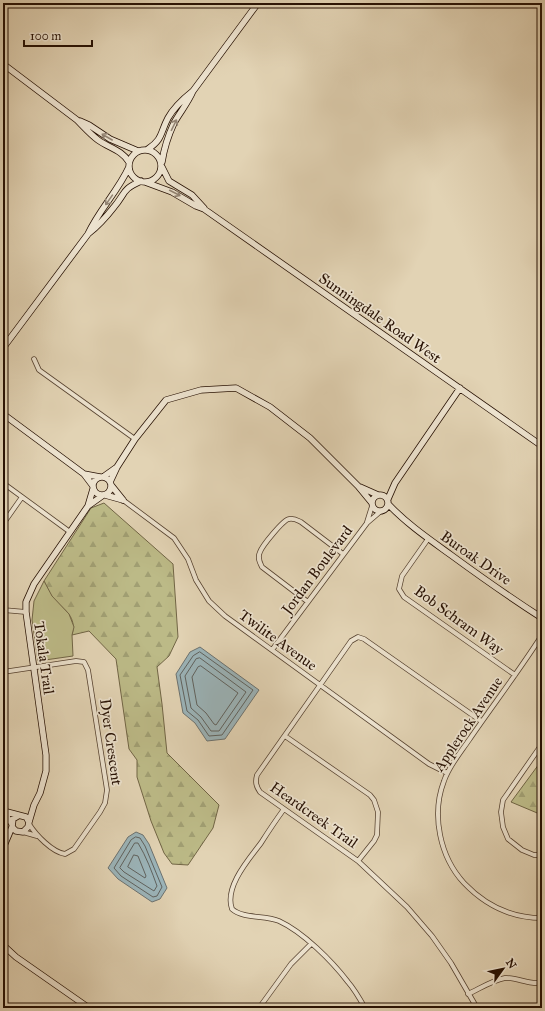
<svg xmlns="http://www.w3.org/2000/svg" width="545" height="1011" font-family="'IM FELL Great Primer',serif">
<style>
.forest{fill:url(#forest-firs);stroke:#716545}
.park{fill:#bcba87;stroke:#716545}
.water{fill:#9bb4b9;stroke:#6c7270}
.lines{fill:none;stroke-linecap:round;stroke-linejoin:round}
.shore{stroke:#60625e;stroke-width:1}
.street-casing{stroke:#55412f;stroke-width:5.5}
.secondary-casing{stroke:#261003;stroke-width:7}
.street{stroke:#ece2ce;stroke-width:4}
.secondary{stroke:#ece2ce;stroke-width:5.5}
.oneway{stroke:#938473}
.labels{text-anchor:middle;stroke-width:3.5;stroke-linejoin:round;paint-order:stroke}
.street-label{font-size:15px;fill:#261003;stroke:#ece2ce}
</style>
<defs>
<pattern id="forest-firs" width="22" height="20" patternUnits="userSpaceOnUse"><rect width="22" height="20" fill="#bcba87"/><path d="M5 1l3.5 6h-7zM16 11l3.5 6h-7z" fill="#a19f73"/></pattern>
</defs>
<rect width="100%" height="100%" fill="#e2d3b4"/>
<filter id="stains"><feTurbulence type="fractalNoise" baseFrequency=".005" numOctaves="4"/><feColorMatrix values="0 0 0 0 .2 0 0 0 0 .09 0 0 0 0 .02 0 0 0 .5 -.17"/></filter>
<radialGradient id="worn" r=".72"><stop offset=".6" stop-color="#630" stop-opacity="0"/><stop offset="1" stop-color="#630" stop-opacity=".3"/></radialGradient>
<!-- forest -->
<path class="forest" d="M104 503 173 564 178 637 169 656 157 667 162 704 167 753 219 805 213 828 188 865 172 864 164 853 151 821 137 777V760L129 749 116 659 89 631 72 635C77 616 65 611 53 598 49 593 47 587 44 581L91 508Z
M542 760V815L511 802Z"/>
<!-- park -->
<path class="park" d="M44 581 52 596 69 614 74 627 72 635 73 656 38 661 32 620 34 601Z"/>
<!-- water -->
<path class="water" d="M200 647 259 690 225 739 207 741 195 723 183 713 176 674 190 652Z
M136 832 143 835 149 844 167 888 160 899 152 902 118 879 108 868 128 837Z"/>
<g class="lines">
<!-- shore -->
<path class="shore" d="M200 652 253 690 222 735 209 736 198 720 187 711 180 675 193 656Z
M200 658 246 692 219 731H211L201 717 191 708 185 676 196 659Z
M201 666 238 693 216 725 214 724 206 713 197 705 192 677 198 667Z
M136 837 140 838 145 846 162 887 157 896 153 897 121 876 114 868 131 840Z
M135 843H138C146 856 152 872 157 886L154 891 124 872 120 868Z
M134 855 138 856 146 876 145 878 128 867Z"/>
<!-- street casing -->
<g class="street-casing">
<path id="street" d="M34 359 39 370 135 439
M3 483 70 532
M123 500 174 538 188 559 196 580 209 601 225 616 429 764 447 773
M367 522 372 506
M3 524 22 497
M428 539 402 576 399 589 404 597 515 675
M308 602 262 567C260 563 257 558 260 552 262 546 283 520 289 519 294 518 297 520 301 522L343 554
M3 610 26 612
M542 635C519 671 493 705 469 740 460 753 449 766 444 781 431 815 440 857 464 883 485 905 512 918 542 918
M272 650 367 523 381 511
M3 672 76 661 84 662 88 670 107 790 105 803 100 812 74 849 65 854C52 852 36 835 29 824
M285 736 357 786 370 795 374 800 378 812 377 835 374 841 358 861
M542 744 503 800 501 812 503 827 508 839 522 850 534 855H542
M284 809C276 820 268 832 261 843 249 859 224 887 232 909 243 919 265 915 279 921 303 932 332 961 348 982 355 990 360 999 365 1008
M23 832 37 836
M468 994C479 989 493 980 505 978 517 977 531 986 542 982
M259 1008 291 964 311 944
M477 1008 451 963 432 936 407 907 358 861 260 792C256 786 255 782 257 775L351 641 358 637 364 639 481 721"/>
</g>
<!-- secondary casing -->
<g class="secondary-casing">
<path id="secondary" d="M3 64 77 120C84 127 90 134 98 140 109 148 122 150 129 162
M80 121 89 125 110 139 138 151
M148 149C163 139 160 133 168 118 174 107 183 99 193 91
M129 166a16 16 0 1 1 32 0a16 16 0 1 1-32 0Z
M162 162C164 149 168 136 174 123 180 112 188 103 193 91L258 3
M162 167 169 181 192 195 204 208
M145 182 172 192 196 206 204 209 542 446
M89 233C98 226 107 216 114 207 126 193 121 190 141 181
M3 348 88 234C99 210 118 191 129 167
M3 414 84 474 93 486
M84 474 100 477
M93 486a9 9 0 1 1 18 0a9 9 0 1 1-18 0Z
M103 477 117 467
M110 482 117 467 135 439 166 400 201 390 236 388 270 407 310 438 358 486 372 503
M111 485 123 500
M360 487 378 495
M372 503a8 8 0 1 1 16 0a8 8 0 1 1-16 0Z
M105 495 123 500
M388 499 395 483 460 388
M388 504C407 524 429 539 451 555 481 577 511 598 542 618
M88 506 93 489
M3 811 26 817 29 822 28 827 23 832 16 831 12 827 13 819 18 816
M3 811 12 824
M29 822 34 805 40 793 46 771V755L26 612V602L34 584 88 506 102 496
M3 848 12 827
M3 945 16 957 89 1008"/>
</g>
<!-- street -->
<use href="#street" class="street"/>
<!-- secondary -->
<use href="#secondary" class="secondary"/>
</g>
<!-- one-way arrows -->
<defs><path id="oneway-shaft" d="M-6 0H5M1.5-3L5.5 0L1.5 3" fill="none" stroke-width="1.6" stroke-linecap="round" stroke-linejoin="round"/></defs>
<g class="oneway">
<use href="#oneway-shaft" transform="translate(174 125) rotate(-64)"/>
<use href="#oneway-shaft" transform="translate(107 137) rotate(-150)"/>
<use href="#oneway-shaft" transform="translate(175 193) rotate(27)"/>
<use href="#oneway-shaft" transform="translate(109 200) rotate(125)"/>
</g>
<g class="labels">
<!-- street labels -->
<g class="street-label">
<text transform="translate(380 318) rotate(35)" y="5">Sunningdale Road West</text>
<text transform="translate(476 558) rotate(35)" y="5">Buroak Drive</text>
<text transform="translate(317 570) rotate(-53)" y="5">Jordan Boulevard</text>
<text transform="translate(459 620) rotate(36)" y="5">Bob Schram Way</text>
<text transform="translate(278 640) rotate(36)" y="5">Twilite Avenue</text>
<text transform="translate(44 658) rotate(82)" y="5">Tokala Trail</text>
<text transform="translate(468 724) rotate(-56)" y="5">Applerock Avenue</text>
<text transform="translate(111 742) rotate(82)" y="5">Dyer Crescent</text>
<text transform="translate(314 815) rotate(35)" y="5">Heardcreek Trail</text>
</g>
</g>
<!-- margin -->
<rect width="545" height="1011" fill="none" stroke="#e2d3b4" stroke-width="16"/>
<rect x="4" y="4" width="537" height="1003" fill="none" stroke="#261003" stroke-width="2"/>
<rect x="8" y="8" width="529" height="995" fill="none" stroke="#261003"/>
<!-- north arrow -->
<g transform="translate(503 969) rotate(57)" stroke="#ece2ce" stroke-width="3" paint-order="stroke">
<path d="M0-3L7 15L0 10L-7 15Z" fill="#261003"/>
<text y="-6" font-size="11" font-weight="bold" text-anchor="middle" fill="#261003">N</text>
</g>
<!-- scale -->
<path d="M24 40v6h68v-6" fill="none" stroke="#261003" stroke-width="2"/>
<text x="30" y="40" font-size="12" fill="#261003" stroke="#ece2ce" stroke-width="3" paint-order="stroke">100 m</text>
<rect width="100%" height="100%" filter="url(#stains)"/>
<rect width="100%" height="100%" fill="url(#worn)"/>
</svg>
